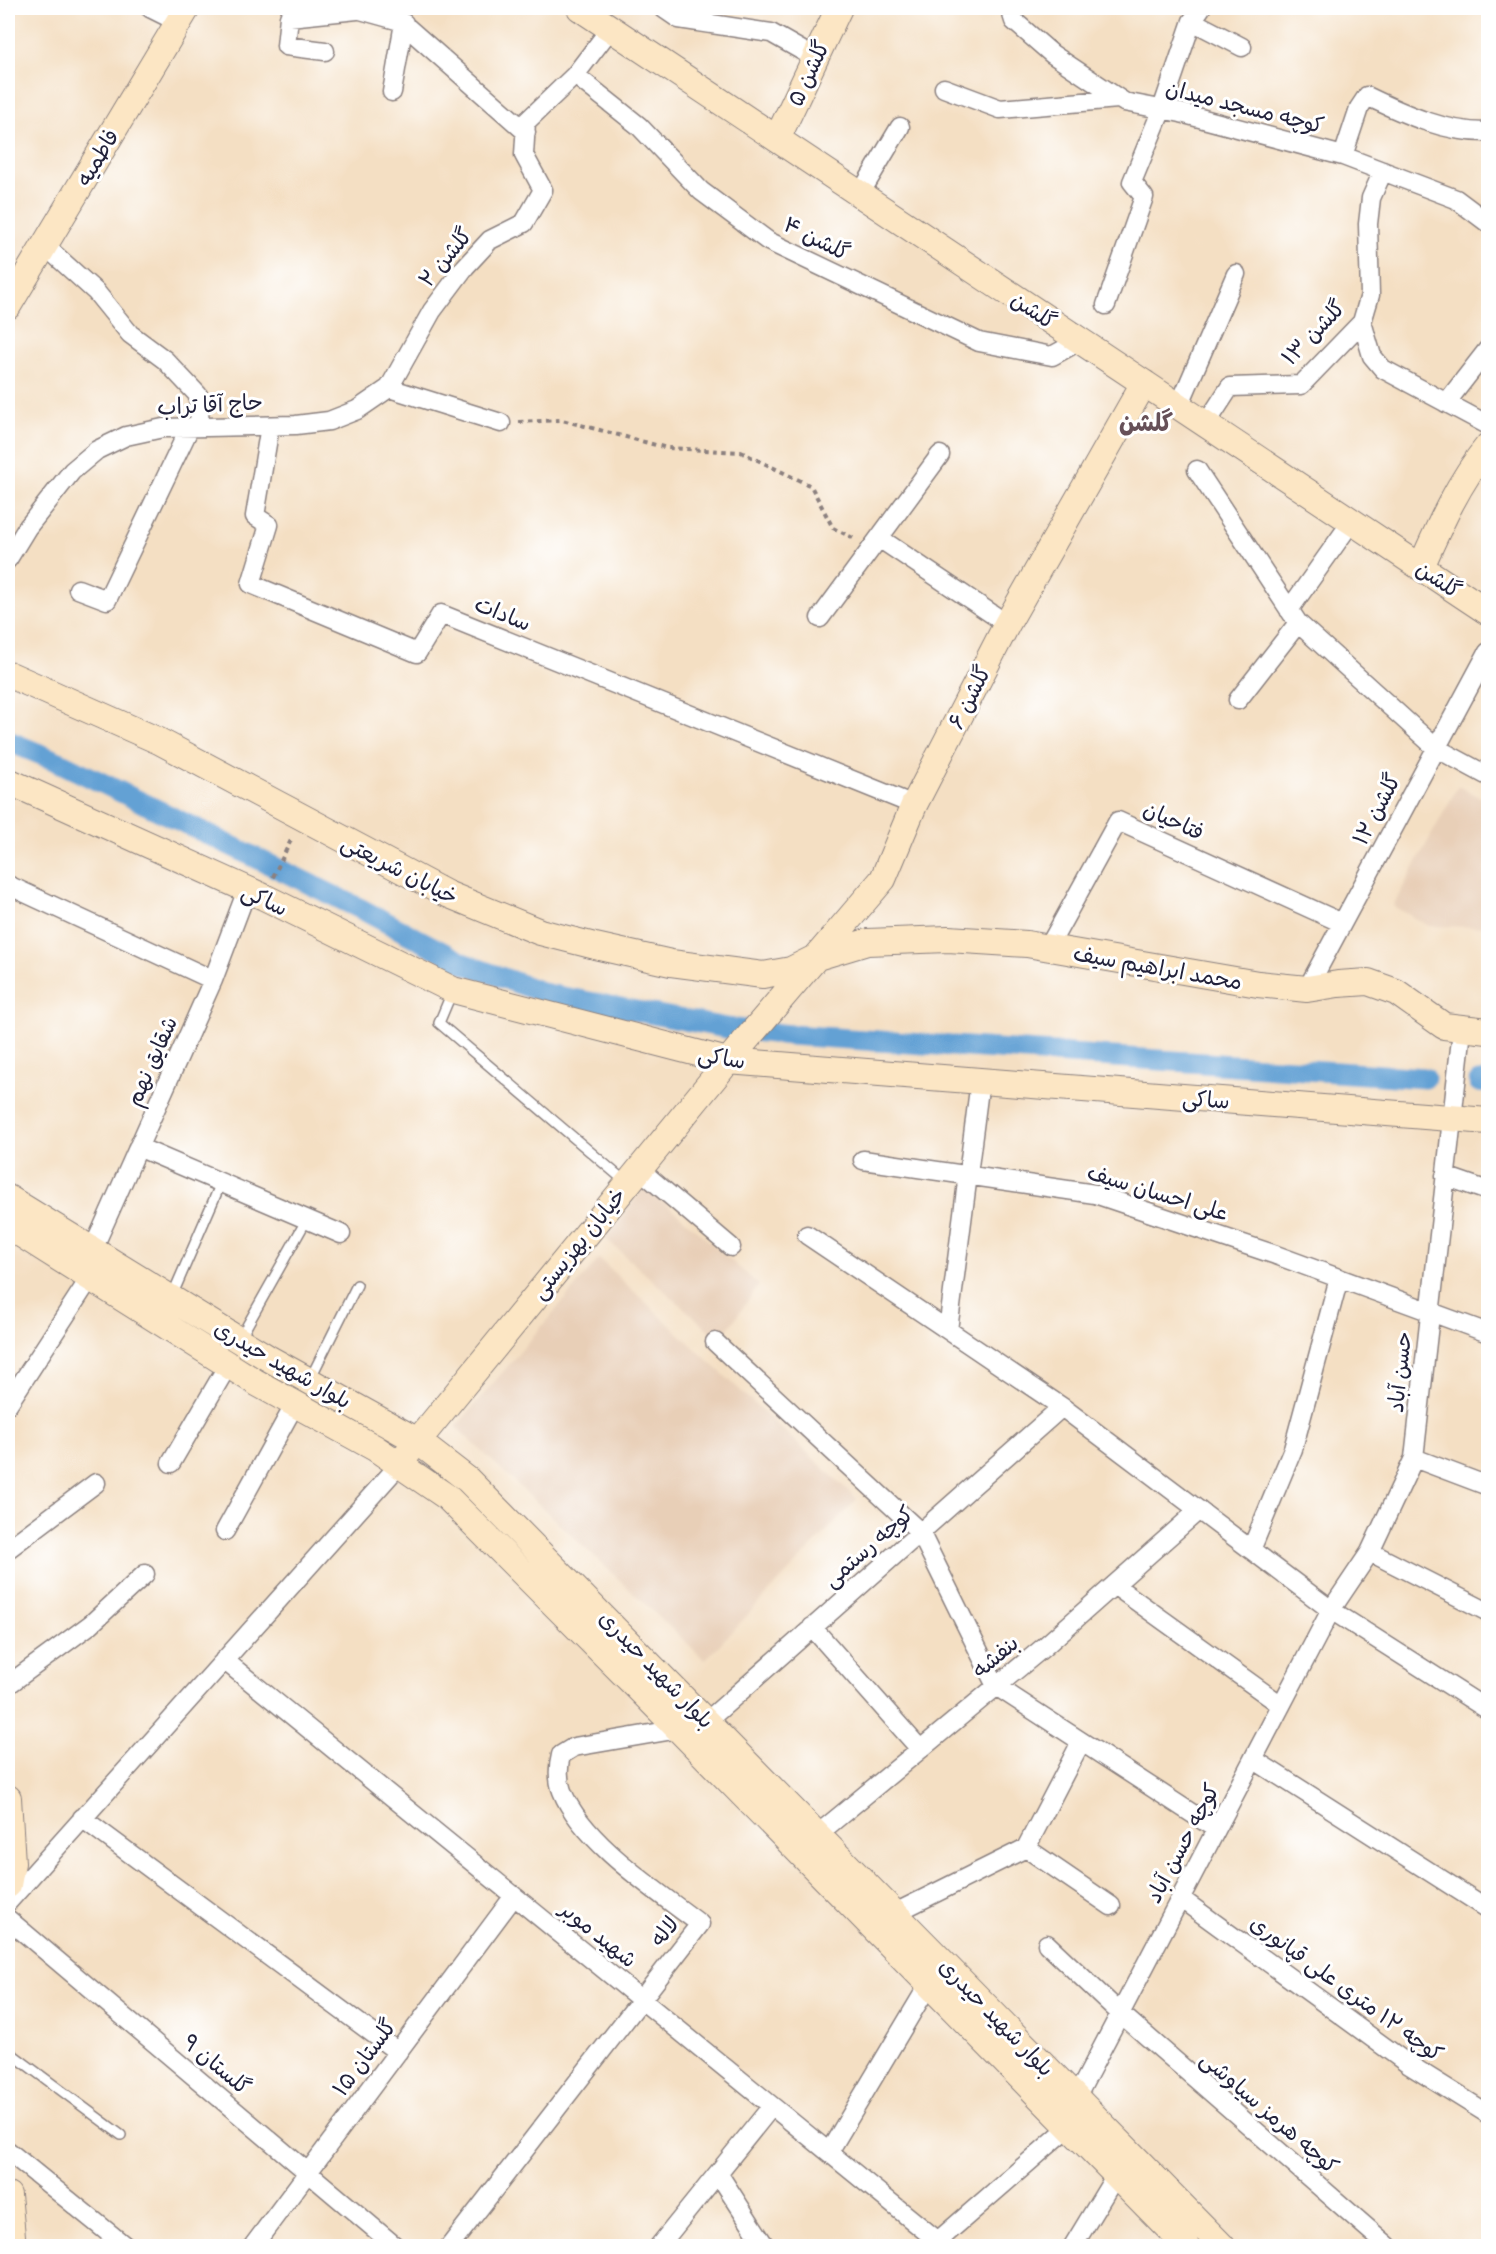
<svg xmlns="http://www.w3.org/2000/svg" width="1496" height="2254" font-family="'Gochi Hand','Playpen Sans Arabic',sans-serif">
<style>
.built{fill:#e8cfb7}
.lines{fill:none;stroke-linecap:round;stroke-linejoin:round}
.canal{stroke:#63a1d4;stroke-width:21}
.lane-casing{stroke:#8b807f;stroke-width:12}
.street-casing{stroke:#8b807f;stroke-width:21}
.secondary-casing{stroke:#8b807f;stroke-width:28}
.path{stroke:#8b807f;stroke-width:4;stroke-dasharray:4.5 4.5;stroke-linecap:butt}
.lane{stroke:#fff;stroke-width:9}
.street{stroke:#fff;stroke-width:18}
.secondary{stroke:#fce6c4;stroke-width:26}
.labels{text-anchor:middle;stroke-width:6;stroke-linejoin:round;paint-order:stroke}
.street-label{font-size:22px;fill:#22223b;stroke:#fff}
.neighbourhood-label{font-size:24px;font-weight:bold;fill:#665058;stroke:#fff}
</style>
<rect width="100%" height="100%" fill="#fff"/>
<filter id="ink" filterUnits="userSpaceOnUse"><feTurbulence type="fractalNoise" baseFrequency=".0167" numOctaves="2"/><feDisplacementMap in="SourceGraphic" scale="12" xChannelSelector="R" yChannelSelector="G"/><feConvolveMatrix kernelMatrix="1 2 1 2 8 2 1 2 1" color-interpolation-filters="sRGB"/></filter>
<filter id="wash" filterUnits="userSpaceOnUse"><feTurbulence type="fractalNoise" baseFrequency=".008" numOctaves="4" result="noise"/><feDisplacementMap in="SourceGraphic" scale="24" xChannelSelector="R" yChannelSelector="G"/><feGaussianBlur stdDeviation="1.35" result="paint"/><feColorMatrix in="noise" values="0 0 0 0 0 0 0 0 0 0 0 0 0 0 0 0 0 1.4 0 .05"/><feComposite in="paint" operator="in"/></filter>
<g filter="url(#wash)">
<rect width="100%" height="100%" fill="#f4dfc3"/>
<!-- built -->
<path class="built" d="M1458 786 1488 801V927L1429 926 1393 906Z
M645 1185 759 1285 720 1340 605 1238Z
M599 1259 857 1499 705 1660 456 1427Z"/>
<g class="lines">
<!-- canal -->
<path class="canal" d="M8 741 59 762 363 910 465 964 547 994 726 1028 790 1035 1425 1078
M1479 1082 1488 1083"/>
</g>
</g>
<g filter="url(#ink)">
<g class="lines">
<!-- lane casing -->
<g class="lane-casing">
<path id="lane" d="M452 992 439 1023 627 1183
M172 1296 221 1183
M239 1340 307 1219
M310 1379 357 1285
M8 2051 121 2135"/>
</g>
<!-- street casing -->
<g class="street-casing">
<path id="street" d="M150 8 178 22
M353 8 400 21 526 132
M663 8 679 19 771 33 815 58
M1010 8 1014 21 1052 54 1124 102 1181 113 1343 156 1456 199 1488 223
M1192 21 1242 47
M325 51 286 46 289 17 357 10
M575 75 639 126 701 191 768 241 979 342 1052 356 1081 340
M944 88 1000 109 1118 99
M392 92 404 23
M1343 156 1359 108 1367 96C1404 114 1446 133 1488 132
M860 194 900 127
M44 245 96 292 130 334 165 360 198 395 200 427
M1106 305 1144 197 1132 182 1162 109 1192 21 1201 8
M1362 322 1372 356 1383 369 1488 425
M389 388 501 423
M1446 403 1488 349
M1179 406 1236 274
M1206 424 1230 387 1301 385 1362 322 1370 295 1368 224 1371 198 1383 171
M270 426 255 516 269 525 251 584 417 653 441 614 914 805
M1197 470 1298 623 1436 748 1488 776
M879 538 1007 624
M8 559 27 528 72 471 97 450 126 436 163 428 296 425 329 421 357 410 389 388 432 311 465 267 490 240 524 223 543 190 524 155 526 122 575 75 611 28
M78 589 107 600 190 427
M1289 610 1352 521
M820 618 940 455
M1238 700 1298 623
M8 885 213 980
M1048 948 1118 821 1342 923
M1307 989 1488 652
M138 1147 341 1234
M863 1160 1095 1194 1276 1255 1488 1333
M639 1169 731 1247
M1445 1176 1488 1191
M807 1235 1062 1407 1331 1610 1488 1710
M93 1249 213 980 247 890
M948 1330 980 1081
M715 1342 920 1532 996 1686 1216 1829
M8 1404 90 1278
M1414 1458 1488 1486
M171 1463 228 1365
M225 1531 295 1404
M8 1549 96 1483
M1251 1550 1293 1449 1339 1278
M1370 1552 1488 1612
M1114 1585 1281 1705
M812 1627 920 1749
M224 1660 944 2246
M8 1685 91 1624 145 1574
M707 1721 1062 1407
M1253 1759 1488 1909
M82 1818 398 2052
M818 1834 1044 1647 1199 1510
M1026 1848 1081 1742
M1180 1898 1408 2064 1488 2114
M8 1902 400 1464
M895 1913 1026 1848 1111 1906
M8 1919 395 2246
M1047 1944 1120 2013 1388 2246
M1076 2098 1331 1610 1370 1552 1414 1458 1462 1030
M8 2151 125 2246
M829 2152 929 1984
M718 2173 765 2246
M253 2246 514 1896
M450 2246 700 1924C657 1891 582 1842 562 1791 557 1778 558 1767 561 1755L574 1747 679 1729
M659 2246 772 2106
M932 2246 1069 2127
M1073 2246 1116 2175"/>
</g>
<!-- secondary casing -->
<g class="secondary-casing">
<path id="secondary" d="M580 8 1488 612
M777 139 839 8
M8 306 187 8
M1421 567C1440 524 1458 483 1488 446
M8 674 159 741 447 894 540 932 595 946 671 963 763 975 791 970 817 957 867 942 948 939 1027 944 1258 984 1307 989 1338 984 1368 982 1396 992 1444 1026 1488 1031
M8 781 264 897 453 990 728 1061 1488 1121
M8 1198 268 1358 416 1440 468 1480 1222 2246
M8 1226 257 1383 375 1448 447 1497 645 1695 1186 2246
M407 1454 728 1061 883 879 914 805 1007 624 1144 383
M8 1798 12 1863 8 1885
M8 2195 13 2246"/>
</g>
<!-- path -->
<path class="path" d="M519 422 562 420 667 448 741 452 811 486 833 528 855 539
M273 877 292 838"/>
<!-- lane -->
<use href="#lane" class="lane"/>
<!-- street -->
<use href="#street" class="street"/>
<!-- secondary -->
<use href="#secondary" class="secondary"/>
</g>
</g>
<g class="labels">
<!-- street labels -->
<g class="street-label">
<text transform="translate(808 73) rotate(-65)" y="8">گلشن ۵</text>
<text transform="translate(1245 106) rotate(14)" y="8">کوچه مسجد میدان</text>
<text transform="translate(97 157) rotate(-59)" y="8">فاطمیه</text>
<text transform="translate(817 238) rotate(27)" y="8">گلشن ۴</text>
<text transform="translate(445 257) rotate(-50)" y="8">گلشن ۲</text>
<text transform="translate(1034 310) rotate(34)" y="8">گلشن</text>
<text transform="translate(1313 332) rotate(-46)" y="8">گلشن ۱۳</text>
<text transform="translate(210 404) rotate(-3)" y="8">حاج آقا تراب</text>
<text transform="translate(1439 579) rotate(34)" y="8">گلشن</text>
<text transform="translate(503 613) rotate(22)" y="8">سادات</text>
<text transform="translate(969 697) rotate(-63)" y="8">گلشن ۶</text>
<text transform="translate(1376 809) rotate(-62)" y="8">گلشن ۱۲</text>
<text transform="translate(1174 820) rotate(25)" y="8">فتاحیان</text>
<text transform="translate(400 869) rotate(27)" y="8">خیابان شریعتی</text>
<text transform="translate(265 899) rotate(25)" y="8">ساکی</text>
<text transform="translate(1158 967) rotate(10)" y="8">محمد ابراهیم سیف</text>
<text transform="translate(722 1057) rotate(10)" y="8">ساکی</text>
<text transform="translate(151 1061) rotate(-66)" y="8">شقایق نهم</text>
<text transform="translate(1206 1099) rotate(4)" y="8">ساکی</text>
<text transform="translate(1158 1192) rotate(17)" y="8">علی احسان سیف</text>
<text transform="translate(578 1243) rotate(-51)" y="8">خیابان بهزیستی</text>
<text transform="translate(283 1364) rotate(30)" y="8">بلوار شهید حیدری</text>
<text transform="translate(1399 1372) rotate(-84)" y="8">حسن آباد</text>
<text transform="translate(868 1546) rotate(-41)" y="8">کوچه رستمی</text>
<text transform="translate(995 1656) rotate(-40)" y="8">بنفشه</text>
<text transform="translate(657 1669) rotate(46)" y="8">بلوار شهید حیدری</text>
<text transform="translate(1182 1843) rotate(-62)" y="8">کوچه حسن آباد</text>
<text transform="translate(664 1931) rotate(-51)" y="8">لاله</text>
<text transform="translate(599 1934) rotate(39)" y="8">شهید موبر</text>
<text transform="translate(1347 1988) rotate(36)" y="8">کوچه ۱۲ متری علی قپانوری</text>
<text transform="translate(997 2017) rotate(46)" y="8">بلوار شهید حیدری</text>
<text transform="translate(364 2057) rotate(-53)" y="8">گلستان ۱۵</text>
<text transform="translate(217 2064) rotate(40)" y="8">گلستان ۹</text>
<text transform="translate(1270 2112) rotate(41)" y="8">کوچه هرمز سیاوشی</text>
</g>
<!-- neighbourhood labels -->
<g class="neighbourhood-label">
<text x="1146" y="431">گلشن</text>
</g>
</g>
<!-- margin -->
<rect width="1496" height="2254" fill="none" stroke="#fff" stroke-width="30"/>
</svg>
